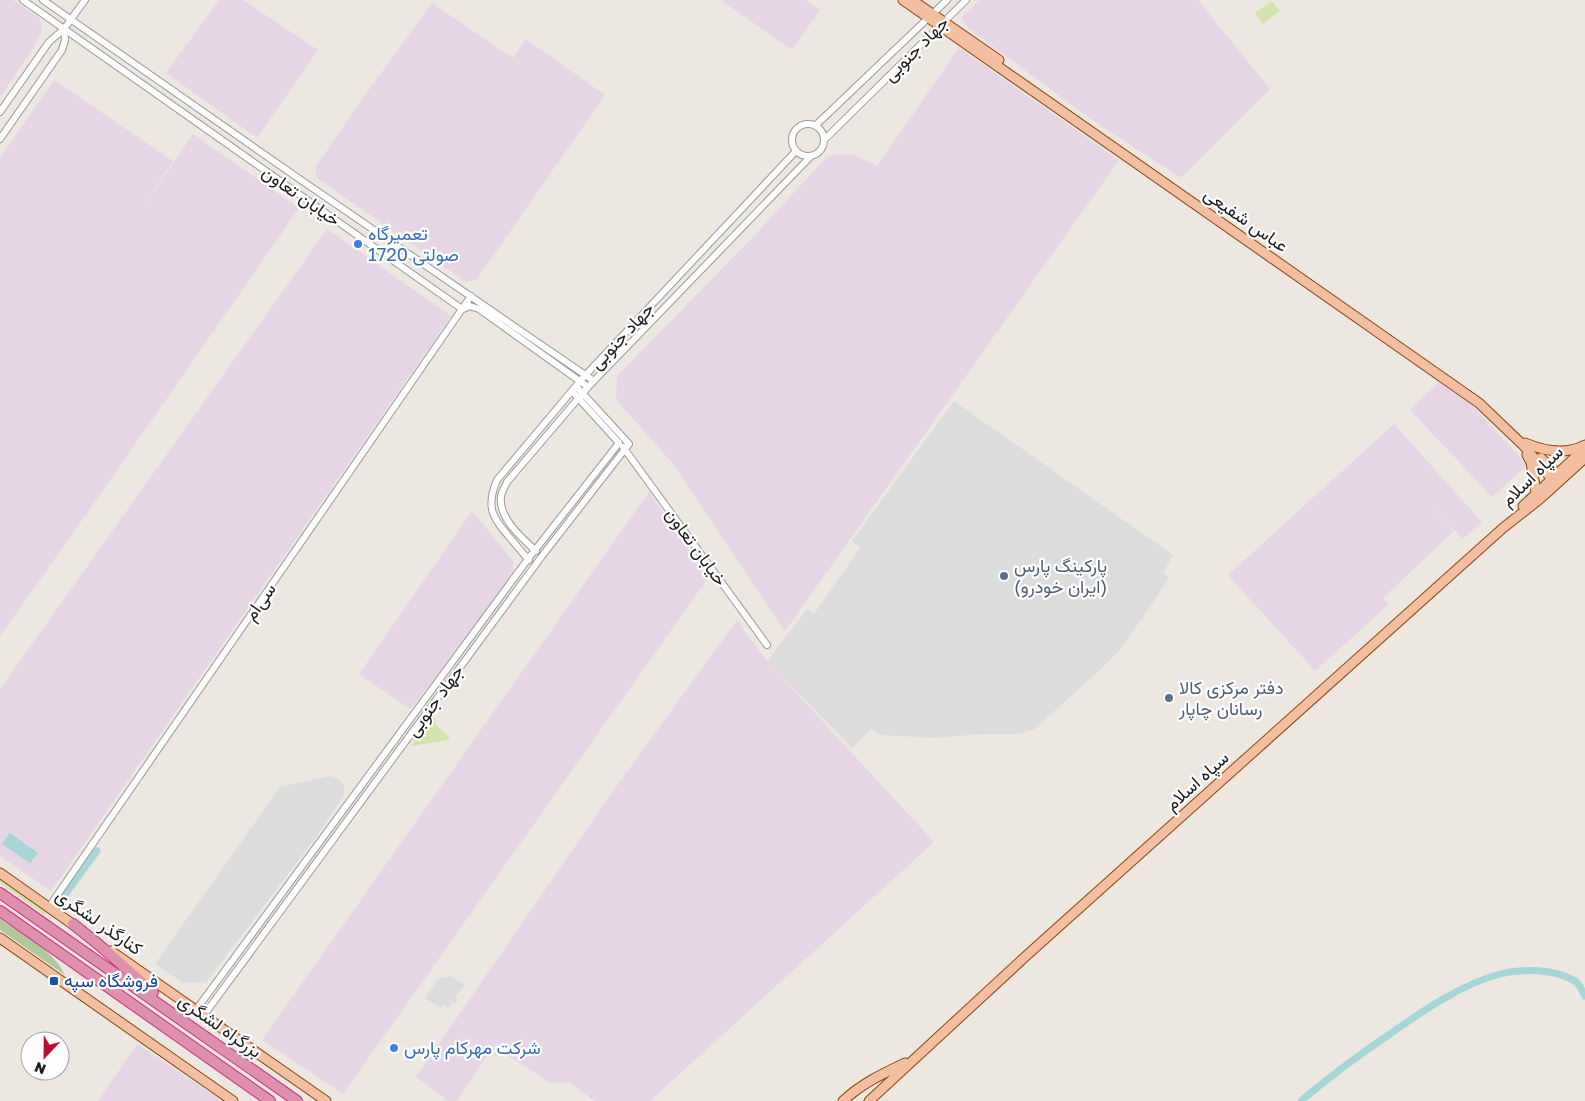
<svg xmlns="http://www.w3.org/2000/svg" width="1585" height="1101" font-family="'Golos Text',Vazirmatn,sans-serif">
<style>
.industrial{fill:#e5d5e5}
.grass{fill:#d2e3ac}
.forest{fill:#b1c99a}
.parking{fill:#dcdcdc}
.water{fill:#a6d6d7}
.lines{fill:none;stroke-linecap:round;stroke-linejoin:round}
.canal{stroke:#a6d6d7;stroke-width:7}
.minor-casing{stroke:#999;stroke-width:8}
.major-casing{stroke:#88460c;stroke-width:11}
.highway-casing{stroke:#c83283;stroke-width:12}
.minor{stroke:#fff;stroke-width:6}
.major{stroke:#f4bfa0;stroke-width:9}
.highway{stroke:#de90ae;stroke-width:10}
.shop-dot{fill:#3f7fe0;stroke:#fff;stroke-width:2}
.service-dot{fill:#5c6f8a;stroke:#fff;stroke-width:2}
.transit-dot{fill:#1a4fb4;stroke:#fff;stroke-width:2}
.labels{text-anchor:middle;stroke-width:4.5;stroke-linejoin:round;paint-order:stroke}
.street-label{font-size:18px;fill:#1c1c1c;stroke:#fff}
.shop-label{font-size:18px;fill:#366cbe;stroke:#fff;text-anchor:start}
.service-label{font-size:18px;fill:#4e5e75;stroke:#fff;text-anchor:start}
.transit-label{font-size:18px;fill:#164399;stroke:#fff;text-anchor:start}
</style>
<rect width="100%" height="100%" fill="#ede7e2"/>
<!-- industrial -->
<path class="industrial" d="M0 0H13L40 19 42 26 41 33 31 52 0 97Z
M219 0H243L318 50 257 138 166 73Z
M721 0H805L820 10 792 50Z
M979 0H1198L1270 89 1181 178 1092 120 968 28 961 18Z
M432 3 513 58 526 39 605 95 477 279 466 282 317 178 315 168 357 106Z
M959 48 1119 160 785 631 673 464 619 403 616 397 617 376 750 240 827 157 838 154 853 155 870 162 877 166Z
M54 80 173 161 135 220 193 134 299 208 97 499 0 636V158Z
M327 229 451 316 51 891 0 856V689Z
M1439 382 1473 406 1527 465 1492 497 1410 410Z
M1394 424 1482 522 1463 539 1421 494 1454 531 1383 598 1388 605 1315 671 1228 575Z
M649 492 708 578 343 1094 262 1040Z
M472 511 513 561V574L453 655 410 709 359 674Z
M737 620 767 661 934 842 650 1101H596L568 1082 550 1083 494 1046 456 1101H448L416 1077 616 787Z
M137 1044 222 1101H98Z"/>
<!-- grass -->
<path class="grass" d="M1272 1 1280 11 1263 24 1255 13Z
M434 716 436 725 450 738 448 740 411 746Z
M0 875 48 909 44 915 0 883Z"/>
<!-- forest -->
<path class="forest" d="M0 919C22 934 53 950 65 975L0 930Z"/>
<!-- parking -->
<path class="parking" d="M954 401 1173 555 1163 573 1169 578 1144 616 1118 652 1100 670 1033 730 1018 734H982L935 738 880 735 871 729 852 748 767 661 807 609 814 614 860 548 852 541Z
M329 776 337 778 344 785V795L317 836 206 982 183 983 155 964 280 787Z
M451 976 465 985 455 997 458 1000 455 1004 452 1002 449 1008 444 1004 441 1008 425 998 438 979Z"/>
<!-- water -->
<path class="water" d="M10 833 38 853 30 863 2 844Z"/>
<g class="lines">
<!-- canal -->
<path class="canal" d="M64 896 97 851
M1301 1101C1329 1077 1359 1055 1390 1034 1424 1010 1460 985 1500 974 1523 968 1555 969 1575 981 1581 985 1582 992 1585 996"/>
<!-- minor casing -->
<g class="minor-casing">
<path id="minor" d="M23 0 462 309
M43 0 298 178 594 381
M0 112 49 42 64 29 85 0
M792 140a16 16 0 1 1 32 0a16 16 0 1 1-32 0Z
M815 126 947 0
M0 139 62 50 65 40 64 29
M824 140 966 0
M463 309 470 306 479 309 588 387
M623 447 767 645
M536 551C522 538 498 518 501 496 502 492 505 486 507 482L588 387 811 156
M529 560C523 554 517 546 511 539 493 518 485 508 497 480L581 380 796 151
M49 907 471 296
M196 1010 528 559 619 443 572 391
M204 1015 542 556 629 444 576 386"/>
</g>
<!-- major casing -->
<g class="major-casing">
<path id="major" d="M903 0 1479 403 1523 445 1556 484
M915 2 999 60
M1525 443C1544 451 1566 455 1585 445
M1527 455 1531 462 1536 492
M1541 458 1562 479
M1523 506 1585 448
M0 873 78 928
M0 938 233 1101
M111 951 326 1101
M843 1101C861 1084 882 1074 905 1063
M869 1101 1026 956 1503 528 1541 498 1585 458"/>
</g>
<!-- highway casing -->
<g class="highway-casing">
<path id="highway" d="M0 893 297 1101
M0 911 270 1101
M73 924 98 944 153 992"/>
</g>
<!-- minor -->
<use href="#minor" class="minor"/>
<!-- major -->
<use href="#major" class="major"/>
<!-- highway -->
<use href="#highway" class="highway"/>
</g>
<!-- markers -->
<g class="shop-dot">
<circle cx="358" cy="244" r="5"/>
<circle cx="394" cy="1048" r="5"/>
</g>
<g class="service-dot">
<circle cx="1004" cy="576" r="5"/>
<circle cx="1169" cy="698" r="5"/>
</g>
<rect class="transit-dot" x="49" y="976" width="10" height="10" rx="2.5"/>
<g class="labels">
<!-- street labels -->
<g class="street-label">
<text transform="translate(916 49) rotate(-45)" y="6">جهاد جنوبی</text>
<text transform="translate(301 196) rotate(35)" y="6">خیابان تعاون</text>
<text transform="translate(1246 220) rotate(35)" y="6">عباس شفیعی</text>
<text transform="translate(622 336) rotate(-47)" y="6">جهاد جنوبی</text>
<text transform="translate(1532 476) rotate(-44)" y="6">سپاه اسلام</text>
<text transform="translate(696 547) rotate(54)" y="6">خیابان تعاون</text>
<text transform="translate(260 602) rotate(-55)" y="6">سی‌ام</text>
<text transform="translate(435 701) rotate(-54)" y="6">جهاد جنوبی</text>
<text transform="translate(1197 781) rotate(-42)" y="6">سپاه اسلام</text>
<text transform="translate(99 922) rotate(35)" y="6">کنارگذر لشگری</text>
<text transform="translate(220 1026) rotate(35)" y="6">بزرگراه لشگری</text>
</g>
<!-- shop labels -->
<g class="shop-label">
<text x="368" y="240">تعمیرگاه<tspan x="368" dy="21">1720 صولتی</tspan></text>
<text x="404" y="1054">شرکت مهرکام پارس</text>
</g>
<!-- service labels -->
<g class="service-label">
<text x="1014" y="572">پارکینگ پارس<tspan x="1014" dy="21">(ایران خودرو)</tspan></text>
<text x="1179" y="694">دفتر مرکزی کالا<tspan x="1179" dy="21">رسانان چاپار</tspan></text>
</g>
<!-- transit labels -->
<g class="transit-label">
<text x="64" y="987">فروشگاه سپه</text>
</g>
</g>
<!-- north arrow -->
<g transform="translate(45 1056) rotate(202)"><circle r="24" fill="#ffffff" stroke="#a4a4a4"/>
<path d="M0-4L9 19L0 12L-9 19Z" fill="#b81032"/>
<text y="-8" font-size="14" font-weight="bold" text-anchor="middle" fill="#1c1c1c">N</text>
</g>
</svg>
